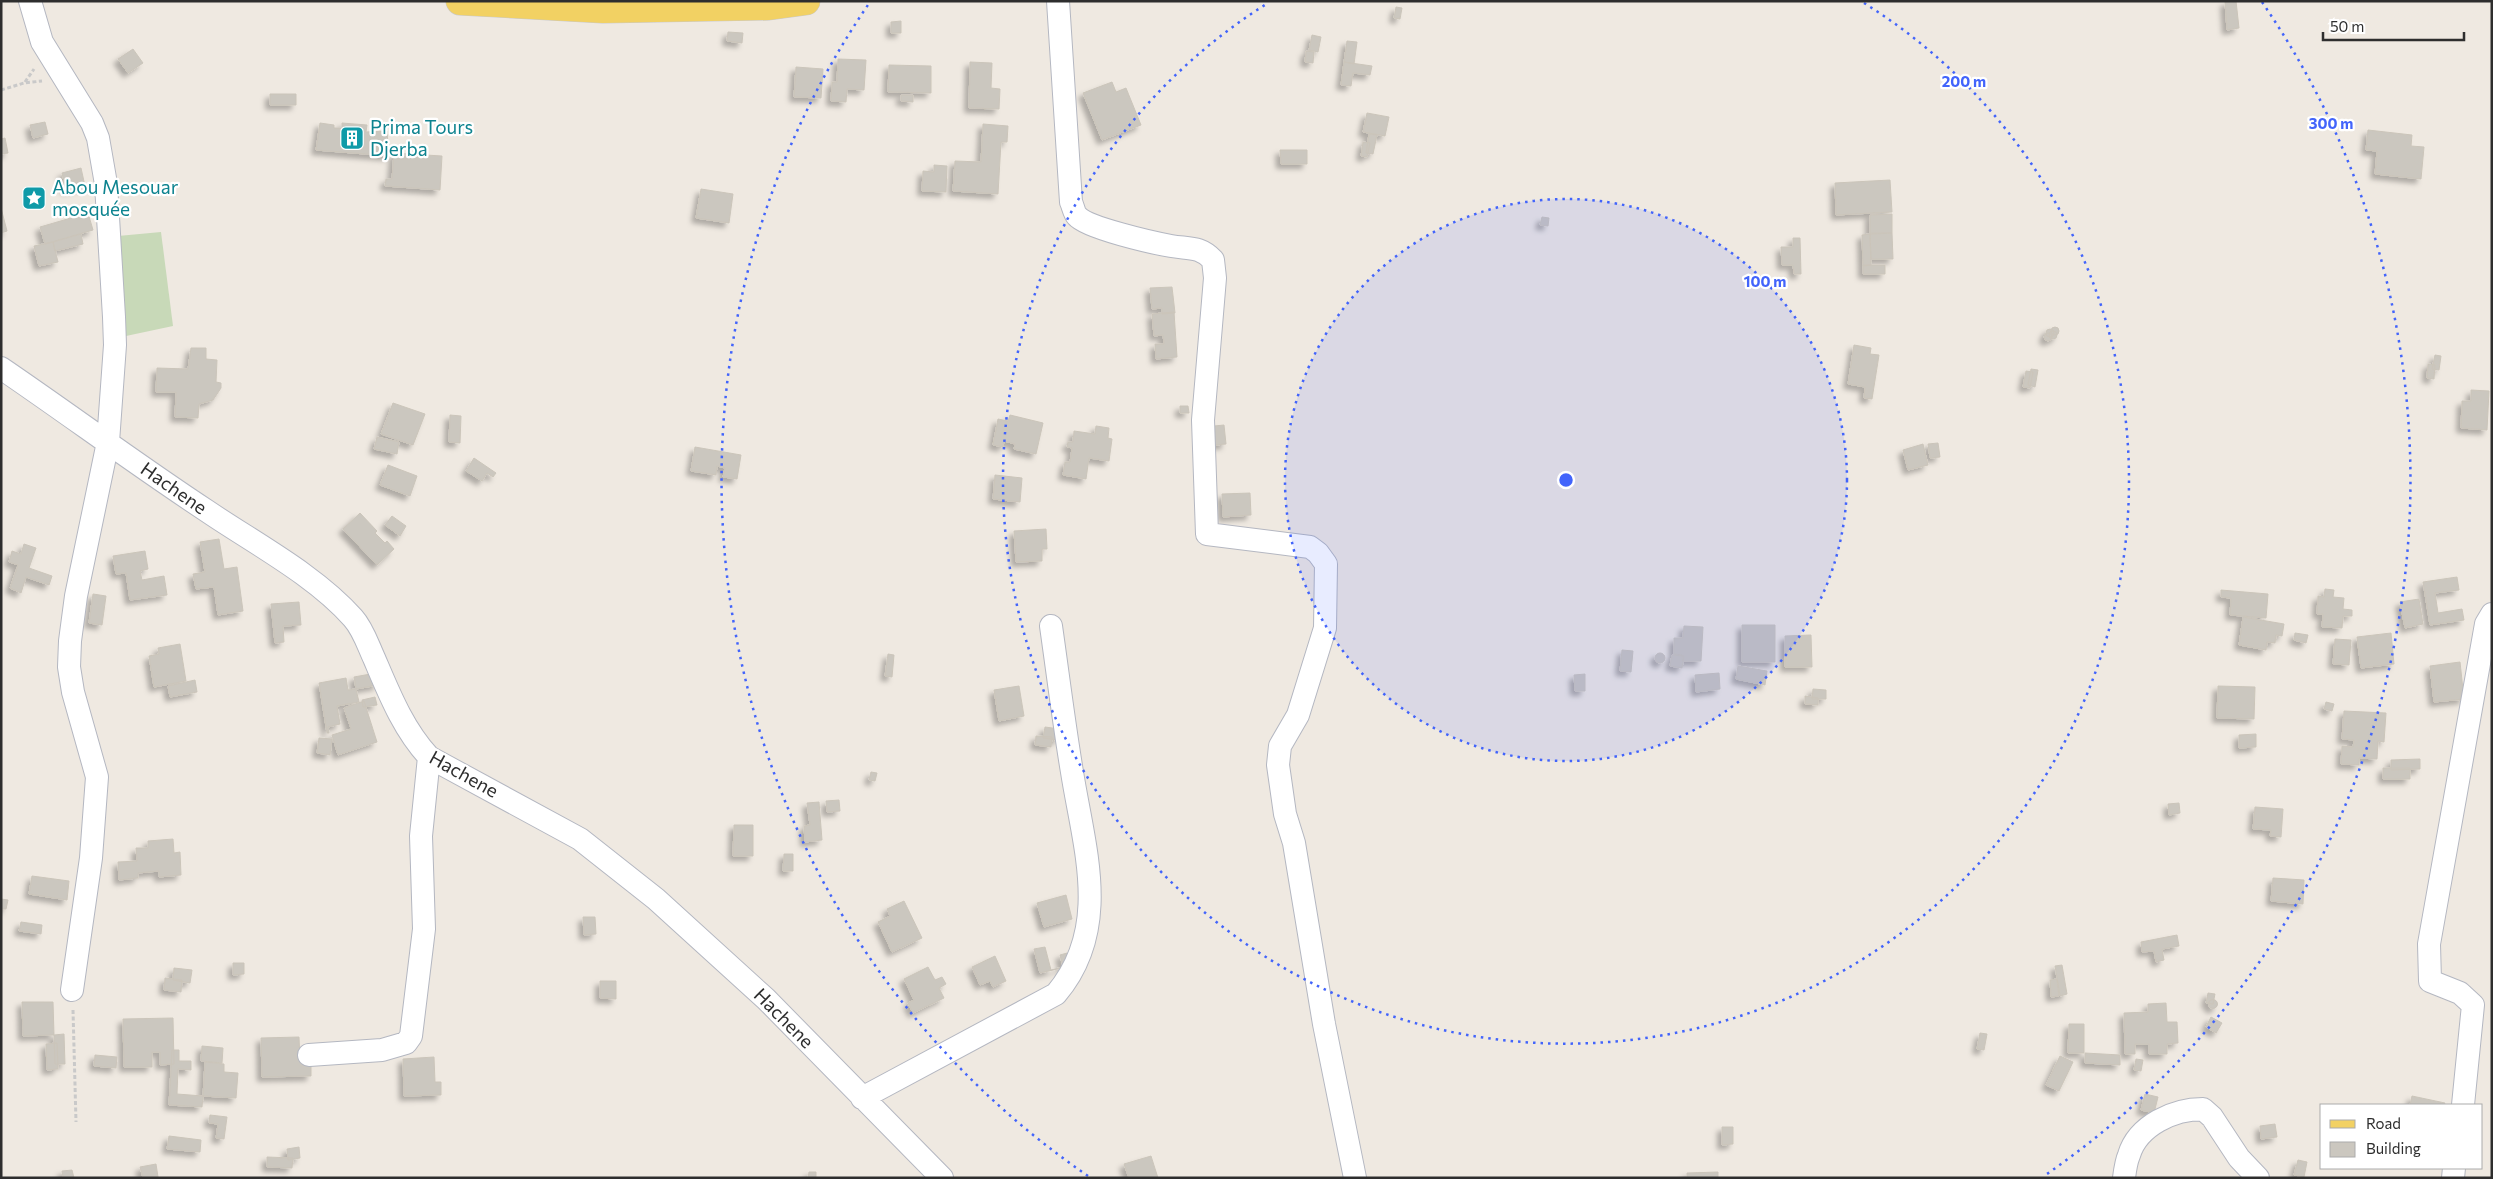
<svg xmlns="http://www.w3.org/2000/svg" width="2493" height="1179" font-family="Commissioner,sans-serif">
<style>
.cemetery{fill:#c8d9b8}
.building{fill:#cbc7bf;stroke:#cbc5ba;filter:url(#shadow)}
.lines{fill:none;stroke-linecap:round;stroke-linejoin:round}
.minor-casing{stroke:#b4b7c1;stroke-width:24}
.major-casing{stroke:#c9c9c9;stroke-width:29}
.path{stroke:#c9c9c9;stroke-width:3;stroke-dasharray:4 2.5;stroke-linecap:butt}
.minor{stroke:#fff;stroke-width:22}
.major{stroke:#f2d163;stroke-width:28}
.ring{fill:none;stroke:#4264fb;stroke-width:2.5;stroke-dasharray:2.5 5}
.labels{text-anchor:middle;stroke-width:4.5;stroke-linejoin:round;paint-order:stroke}
.culture-label{font-size:19px;fill:#0d838f;stroke:#fff;text-anchor:start}
.street-label{font-size:19px;fill:#2e2e2e;stroke:#fff}
.centre{fill:#4264fb;stroke:#fff;stroke-width:2.5}
.ring-label{font-size:15px;text-anchor:middle;font-weight:bold;fill:#4264fb;stroke:#fff;stroke-width:4.5;stroke-linejoin:round;paint-order:stroke}
</style>
<defs>
<filter id="shadow"><feDropShadow dx="-4.5" dy="4.5" stdDeviation="2.5" flood-color="#0004"/></filter>
</defs>
<rect width="100%" height="100%" fill="#efe9e1"/>
<!-- cemetery -->
<path class="cemetery" d="M161 232 173 326 126 336 118 236Z"/>
<!-- building -->
<path class="building" d="M2236 1 2239 28 2227 30 2225 2Z
M1396 7 1402 8 1400 19 1394 18Z
M901 21V33H891V22Z
M728 32 743 33 742 43 727 41Z
M1312 35 1321 37 1318 52 1309 50Z
M1347 41 1357 42 1354 64 1344 62Z
M133 49 143 63 128 73 118 59Z
M1306 51 1314 52 1313 63 1305 62Z
M838 59 866 60 864 90 847 89 846 102 831 101 832 82H837Z
M970 62 992 63 991 88 1000 89 999 109 969 108Z
M1344 62 1372 66 1370 75 1353 73 1351 86 1341 85Z
M889 65 931 66V93L888 92Z
M796 67 823 69 821 98 794 97Z
M1112 82 1116 92 1126 88 1141 125 1102 140 1083 93Z
M270 94H296V105H270Z
M901 95H913V102L901 101Z
M1367 113 1389 117 1385 136 1363 132Z
M45 122 48 134 33 138 30 125Z
M320 123 334 125V128H342V123L367 125 366 132 387 131 389 156 316 150Z
M983 124 1008 126 1007 142H1001L998 194 953 191 955 161 981 162Z
M2368 130 2412 135 2411 146 2424 147 2421 179 2375 174 2377 151 2366 150Z
M1369 134 1377 135 1373 154 1366 153Z
M5 138 8 153 1 154V139Z
M1363 142 1370 143 1367 157 1361 156Z
M1280 150H1307V164H1281Z
M394 153 442 156 440 190 385 186 386 179H392Z
M934 165 947 166 946 192 922 191 923 171 934 172Z
M81 168 85 186 66 190 62 173Z
M1890 180 1892 212 1836 215 1835 183Z
M701 189 733 194 729 223 696 218Z
M1 208 7 231 1 233Z
M88 213 93 230 45 244 40 227Z
M1892 214V233H1870V215Z
M1542 217 1549 218 1548 226 1540 225Z
M1892 233 1893 259H1871L1870 234Z
M81 234 83 244 55 251 53 242Z
M1870 234 1871 265 1863 266 1862 235Z
M1793 238H1800L1801 274H1794L1793 265H1782L1781 247H1793Z
M53 242 58 262 39 266 34 246Z
M1863 265H1885V274H1863Z
M1172 287 1175 313 1162 314V308L1152 309 1150 288Z
M1174 312 1177 357 1156 359 1155 344H1164L1163 335 1154 336 1152 314Z
M2051 331a4 4 0 1 1 8 0a4 4 0 1 1-8 0Z
M2046 333a4 4 0 1 1 8 0a4 4 0 1 1-8 0Z
M2049 335a4 4 0 1 1 8 0a4 4 0 1 1-8 0Z
M2044 337a4 4 0 1 1 8 0a4 4 0 1 1-8 0Z
M1854 345 1871 348 1870 354 1879 355 1872 399 1864 398 1865 387 1848 384Z
M191 348H206V359L217 360 216 382 221 383V388L213 400 199 404 198 418 175 417 176 392H156L157 368 188 369Z
M2435 355 2441 356 2439 370 2432 369Z
M2428 364 2435 365 2434 379 2427 378Z
M2031 369 2038 370 2035 387 2028 385Z
M2026 371 2033 372 2030 388 2023 387Z
M2471 390 2489 391 2487 430 2461 428 2462 401H2471Z
M393 403 425 414 413 445 381 434Z
M1180 406H1188L1189 413H1180Z
M450 415 461 416 460 443 449 442Z
M1010 415 1043 423 1036 454 1014 449 1015 444 1004 441 1003 447 993 445 998 419 1008 421Z
M1224 425 1226 444 1215 445 1214 426Z
M1096 426 1109 428 1108 438 1112 439 1109 461 1089 458 1086 479 1063 475 1065 462H1070L1072 448 1067 447 1068 442H1073L1074 431 1095 434Z
M377 437 399 442 397 454 374 449Z
M1938 443 1940 457 1930 458 1928 444Z
M1923 444 1928 465 1908 470 1903 450Z
M695 447 741 455 737 479 723 477 725 468 717 466 716 475 691 471Z
M474 458 496 473 493 477 487 473 482 481 466 471Z
M388 465 417 476 410 496 380 485Z
M995 475 1022 478 1020 502 993 499Z
M1250 493 1251 515 1223 517 1222 494Z
M360 513 377 531 375 533 385 543 387 541 394 549 377 565 343 529Z
M392 516 406 526 400 536 385 525Z
M1046 529 1047 549H1042V561L1016 562 1014 531Z
M219 539 224 569 237 567 243 611 218 615 214 587 196 589 193 574 205 572 200 542Z
M24 544 36 548 29 568 52 576 49 585 26 577 21 593 10 588 18 565 9 562 12 551 21 554Z
M145 551 148 569 140 571 142 580 164 576 167 595 130 600 126 573 116 574 113 556Z
M2457 577 2459 590 2435 593 2438 613 2462 609 2464 620 2430 625 2423 582Z
M2325 589 2334 590 2333 597 2344 598 2343 609 2352 610V616H2343L2342 628 2322 627 2323 614H2317L2318 596 2324 597Z
M2221 590 2268 594 2266 618 2230 615 2231 598 2221 597Z
M93 594 106 596 102 625 89 623Z
M2419 599 2423 624 2405 628 2400 602Z
M299 602 301 625 283 626 284 642 275 643 271 604Z
M2243 617 2284 624 2282 636 2276 635 2275 643 2267 642 2266 650 2239 645Z
M1742 625H1775V662H1742Z
M1684 626 1703 627 1701 661H1682V655L1674 654V638H1683Z
M2295 633 2308 635 2306 643 2294 640Z
M2391 633 2394 664 2361 668 2357 637Z
M1811 635 1812 667H1785V636Z
M2335 639 2351 640 2349 665 2333 664Z
M180 644 186 681 154 687 149 656 159 654 158 648Z
M1622 650 1633 651 1631 672 1620 671Z
M1655 658a5 5 0 1 1 10 0a5 5 0 1 1-10 0Z
M888 654 894 655 892 677 885 676Z
M1672 655 1684 656 1682 668 1670 666Z
M2460 662 2464 699 2434 702 2430 666Z
M1738 666 1767 671 1765 685 1736 679Z
M376 673 378 685 356 689 354 677Z
M1719 673 1720 689 1696 692 1695 675Z
M1585 674V691H1575L1574 675Z
M346 678 348 690 356 689 359 702 337 706 340 724 328 727 329 733H327L319 683Z
M195 680 197 692 170 697 168 686Z
M1019 686 1024 716 999 721 994 690Z
M2218 686 2255 687 2254 719 2217 718Z
M1813 689 1826 690V699H1812Z
M1805 696 1818 698V705L1805 704Z
M375 697 377 705 363 707 362 700Z
M364 701 377 742 338 755 332 735 351 729 344 708Z
M2326 702 2334 704 2332 711 2324 709Z
M2344 711 2386 713 2384 742 2378 741 2377 759 2359 758V765L2341 764 2342 746 2353 747 2354 740 2342 739Z
M1045 727 1060 729 1058 740 1043 738Z
M2256 734V747L2239 748V735Z
M1036 736 1052 737 1051 747 1035 745Z
M319 738 332 739 330 755 317 753Z
M2420 759V769L2391 770V760Z
M2383 768H2410V779H2383Z
M871 772 877 773 875 781 869 780Z
M839 800 840 811 827 812 826 801Z
M819 802 822 840 805 842 804 826 810 825 807 803Z
M2179 803 2180 813 2169 815 2168 804Z
M2255 807 2283 809 2281 837 2270 836 2271 830 2253 829Z
M734 825H753V856H733Z
M173 839 174 853 180 852 181 875 159 877V871L138 873V878L119 880 118 862 137 861 136 848H148V841Z
M784 854H793V871H783Z
M32 876 69 881 67 900 29 894Z
M2273 878 2304 880 2303 904 2271 901Z
M1066 895 1072 919 1044 927 1037 903Z
M1 899 8 900 6 909H1Z
M904 901 922 938 892 952 878 922 890 916 887 909Z
M583 917H595L596 934 584 935Z
M21 922 42 925 41 934 19 931Z
M2177 935 2179 946 2162 949 2164 960 2156 962 2154 951 2142 952 2141 942Z
M1045 947 1051 970 1063 967 1060 955 1067 953 1070 966 1040 973 1034 949Z
M995 956 1006 981 993 987 990 981 980 985 972 967Z
M233 963H244V974L233 975Z
M2062 965 2067 994 2060 996 2055 966Z
M928 967 935 980 942 977 946 984 939 988 944 998 913 1013 908 1003 914 1000 904 979Z
M174 968 192 970 190 983 173 980Z
M165 978 182 980 181 992 164 990Z
M2057 979 2059 996 2051 997 2050 980Z
M600 981H616V999L600 998Z
M2208 993 2215 994 2213 1004 2206 1003Z
M2208.5 1004a4.5 4.5 0 1 1 9 0a4.5 4.5 0 1 1-9 0Z
M22 1002H53L54 1035 23 1036Z
M2166 1003 2167 1022H2177L2178 1043 2167 1044V1054H2149V1044H2135V1054H2125L2124 1013 2148 1012V1004Z
M2211 1017 2222 1023 2216 1033 2206 1027Z
M173 1018 174 1064 160 1065V1052H152V1067H124L123 1019Z
M2069 1024H2084V1053H2068Z
M1980 1033 1987 1034 1984 1050 1977 1049Z
M64 1034 65 1064H55L54 1035Z
M299 1037 300 1060 311 1059V1076L262 1077 261 1038Z
M57 1043 58 1069 47 1070 46 1044Z
M202 1046 223 1048 222 1063 201 1061Z
M172 1050H179V1061H191V1070L178 1069 177 1094 203 1096 202 1107 169 1105Z
M2085 1053 2120 1055V1065L2085 1063Z
M95 1055 117 1057 116 1068 94 1066Z
M2060 1056 2073 1062 2059 1091 2046 1085Z
M434 1057 435 1082H441V1095L404 1096 403 1059Z
M2136 1059 2143 1060 2141 1071 2134 1070Z
M205 1062 224 1064V1072L238 1073 236 1098 203 1096Z
M2145 1094 2158 1097 2154 1113 2141 1110Z
M2412 1096 2445 1103 2444 1105H2410Z
M210 1115 227 1117 224 1139 216 1138 218 1124 209 1123Z
M2275 1124 2277 1137 2261 1139 2260 1126Z
M1722 1127H1733V1144L1722 1145Z
M169 1136 201 1140 200 1152 167 1149Z
M299 1147 300 1158 288 1160 287 1149Z
M1151 1156 1158 1178H1129L1124 1164Z
M267 1157 293 1158 292 1168 267 1167Z
M2298 1160 2307 1162 2304 1177 2294 1175Z
M156 1164 158 1177 143 1178 140 1167Z
M72 1170 74 1178H63L62 1171Z
M809 1172H816V1178H808Z
M1718 1172V1178H1687V1173Z"/>
<g class="lines">
<!-- minor casing -->
<g class="minor-casing">
<path id="minor" d="M30 1 42 42 92 123 98 138 106 184 114 317 115 345 108 442 76 596 70 641 69 667 73 692 97 777 91 858 72 990
M1058 1 1071 202C1073 206 1074 213 1077 216 1087 228 1154 243 1171 246 1189 249 1200 246 1213 260L1215 278 1203 420 1207 534 1310 547 1318 553 1326 564 1325 628 1298 715 1280 746 1278 765 1285 814 1294 843 1324 1024 1355 1178
M1 368C70 415 137 465 207 511 254 543 315 575 353 618 363 629 368 645 374 658 389 693 403 729 429 757L580 839 656 899 766 999 942 1178
M309 1055 382 1050 406 1043 411 1036 424 929 421 836 429 757
M862 1098 1056 994C1112 928 1084 848 1072 772 1064 724 1058 675 1051 626
M2463 1105 2473 1005 2460 993 2430 981 2429 944 2486 624 2492 614
M2124 1178C2125 1170 2126 1162 2129 1155 2138 1125 2174 1109 2203 1109L2212 1117 2239 1158 2258 1178
M2453 1178 2454 1168"/>
</g>
<!-- major casing -->
<g class="major-casing">
<path id="major" d="M460 1 603 9 769 6 806 1"/>
</g>
<!-- path -->
<path class="path" d="M25 82 34 69
M1 90 24 83 42 81
M73 1010 76 1122"/>
<!-- minor -->
<use href="#minor" class="minor"/>
<!-- major -->
<use href="#major" class="major"/>
</g>
<!-- distance rings -->
<circle cx="1566" cy="480" r="281" fill="#4264fb" fill-opacity=".12"/>
<g class="ring">
<circle cx="1566" cy="480" r="281"/>
<path d="M1864 3A563 563 0 1 1 1268 3"/>
<path d="M1088 1176A844 844 0 0 1 870 2M2262 2A844 844 0 0 1 2044 1176"/>
</g>
<!-- icons -->
<defs>
<g id="building-square" transform="scale(1.25)"><rect x="-9" y="-9" width="18" height="18" rx="4" fill="#0f9aa8" stroke="#fff"/><path d="M-4-6H4V6H1V3H-1V6H-4ZM-2.5-4.3h1.7v1.8h-1.7ZM.8-4.3h1.7v1.8H.8ZM-2.5-1h1.7V.8h-1.7ZM.8-1h1.7V.8H.8Z" fill="#fff"/></g>
<g id="sight-square" transform="scale(1.25)"><rect x="-9" y="-9" width="18" height="18" rx="4" fill="#0f9aa8" stroke="#fff"/><path d="M0-6L1.8-2.2L6-1.7L2.9 1.2L3.7 5.4L0 3.3L-3.7 5.4L-2.9 1.2L-6-1.7L-1.8-2.2Z" fill="#fff"/></g>
</defs>
<g fill-rule="evenodd">
<use href="#building-square" x="352" y="138"/>
<use href="#sight-square" x="34" y="198"/>
</g>
<g class="labels">
<!-- culture labels -->
<g class="culture-label">
<text x="370" y="134">Prima Tours<tspan x="370" dy="22">Djerba</tspan></text>
<text x="52" y="194">Abou Mesouar<tspan x="52" dy="22">mosquée</tspan></text>
</g>
<!-- street labels -->
<g class="street-label">
<text transform="translate(174 488) rotate(35)" y="7">Hachene</text>
<text transform="translate(464 774) rotate(29)" y="7">Hachene</text>
<text transform="translate(784 1018) rotate(45)" y="7">Hachene</text>
</g>
</g>
<circle cx="1566" cy="480" r="8" class="centre"/>
<g class="ring-label">
<text x="1964" y="87">200 m</text>
<text x="2331" y="129">300 m</text>
<text x="1765" y="287">100 m</text>
</g>
<!-- border -->
<rect width="2493" height="1179" fill="none" stroke="#2e2e2e" stroke-width="5"/>
<!-- legend -->
<rect x="2320" y="1104" width="162" height="65" fill="#ffffff" stroke="#ababab"/>
<rect x="2330" y="1120" width="25" height="8" fill="#f2d163" stroke="#ababab"/>
<text x="2366" y="1129" font-size="15" fill="#2e2e2e">Road</text>
<rect x="2330" y="1142" width="25" height="15" fill="#cbc7bf" stroke="#ababab"/>
<text x="2366" y="1154" font-size="15" fill="#2e2e2e">Building</text>
<!-- scale -->
<path d="M2323 32v8h141v-8" fill="none" stroke="#2e2e2e" stroke-width="2.5"/>
<text x="2330" y="32" font-size="15" fill="#2e2e2e" stroke="#ffffff" stroke-width="4" paint-order="stroke">50 m</text>
</svg>
